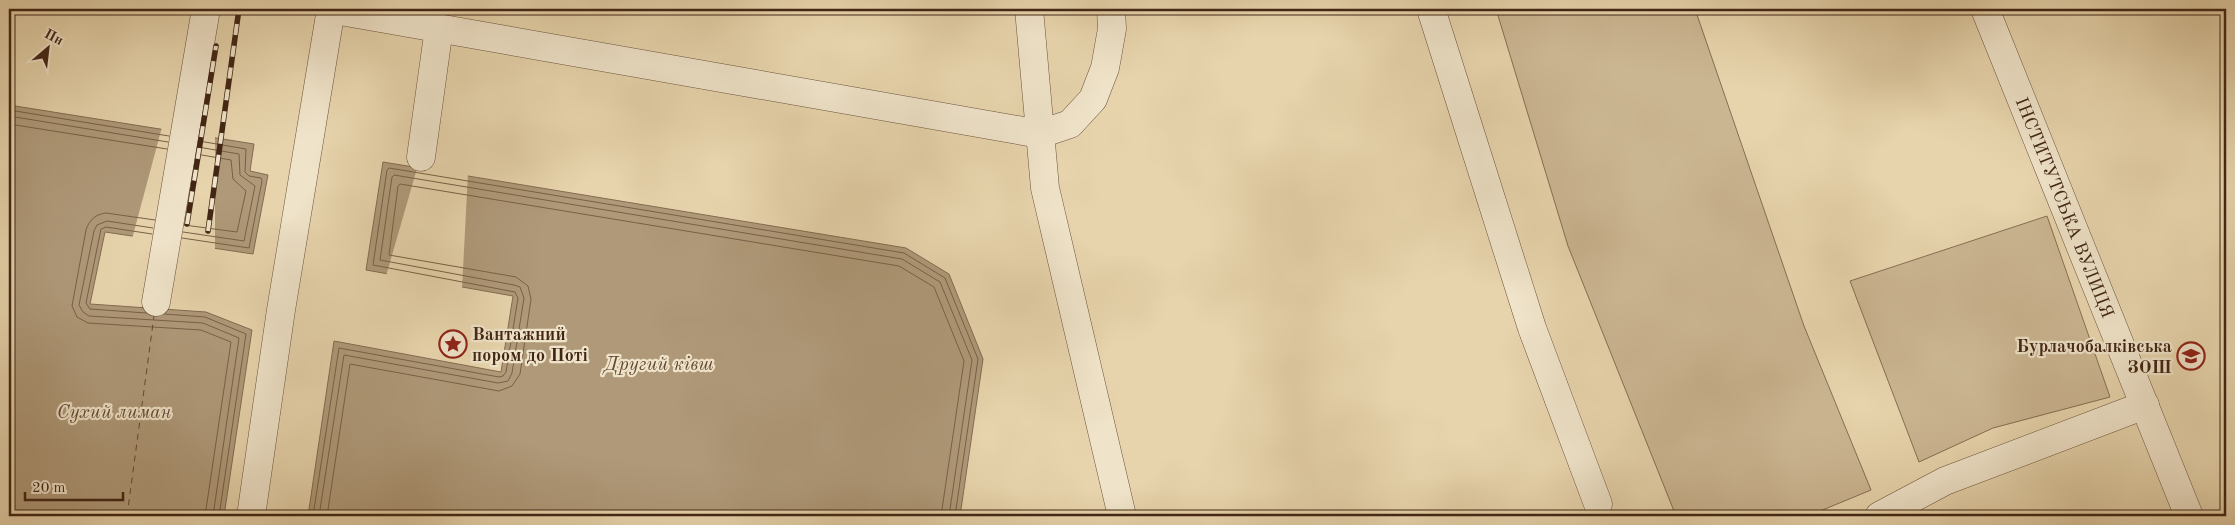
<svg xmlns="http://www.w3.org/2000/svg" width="2235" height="525" font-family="'Old Standard TT',serif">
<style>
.green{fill:#cbb692;stroke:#866e54}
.water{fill:#af9979;stroke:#836b51}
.pier{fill:#e7d4ac}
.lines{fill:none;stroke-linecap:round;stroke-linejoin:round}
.shore{stroke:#786047;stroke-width:1}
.ferry{stroke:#634833;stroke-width:1;stroke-dasharray:6 5;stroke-linecap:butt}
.minor-casing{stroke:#6b523b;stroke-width:29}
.minor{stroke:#efe3c9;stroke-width:28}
.rail-casing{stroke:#422615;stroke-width:5.5}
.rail{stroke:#efe3c9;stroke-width:4;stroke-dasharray:11;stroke-linecap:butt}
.labels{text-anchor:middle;stroke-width:4.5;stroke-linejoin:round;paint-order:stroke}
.street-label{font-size:18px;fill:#422615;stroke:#efe3c9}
.poi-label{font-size:18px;font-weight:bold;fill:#422615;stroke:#efe3c9;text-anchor:start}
.water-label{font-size:19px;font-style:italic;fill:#634833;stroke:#efe3c9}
</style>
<rect width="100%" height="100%" fill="#e7d4ac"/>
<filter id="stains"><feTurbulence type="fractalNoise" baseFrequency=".004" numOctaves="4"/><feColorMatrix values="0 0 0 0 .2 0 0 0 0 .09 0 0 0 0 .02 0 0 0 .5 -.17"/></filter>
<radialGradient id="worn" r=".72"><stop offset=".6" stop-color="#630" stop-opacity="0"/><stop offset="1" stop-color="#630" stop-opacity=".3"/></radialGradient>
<!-- green -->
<path class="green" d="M1496 9H1695L1804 326 1871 490 1808 516H1676L1568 246Z
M2047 216 2110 397 1993 428 1919 462 1850 281Z"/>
<!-- water -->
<path class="water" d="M9 105 254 144 250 171 268 175 253 254 105 232 90 304 206 312 252 330 224 516H9Z
M383 162 906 248 949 274 983 359 960 516H308L334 341 501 372 513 296 366 270Z"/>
<!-- pier -->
<path class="pier" d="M162 127 215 136V251L132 239Z
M418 165 468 173 462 289 386 276Z"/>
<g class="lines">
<!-- shore -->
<path class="shore" d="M9 110 169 136
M9 116 168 142
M9 124 167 149
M155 220 106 213C96 214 89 220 86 230L72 306 77 317 88 323 201 330 231 342 205 516
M184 225 237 232 246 191 233 179 231 160 196 154
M153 228 107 221 97 225 94 231 79 305 83 312 89 316 203 323 239 338 213 516
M183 232 244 241 255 186 240 175 239 154 198 147
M182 238 249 248 262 181 261 178 249 176 245 172 246 149 199 141
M146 313 90 309 86 303 101 229 106 227 152 234
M164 314 205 317 246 334 219 516
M313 516 339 348 499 377 503 376 506 372 518 298 515 292 373 265 387 170 389 168 904 253 945 278 978 359 955 516
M319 516 344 355 498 383 508 381 512 373 524 298 520 287 514 285 380 260 392 177 394 175 902 259 940 282 972 360 949 516
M327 516 350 364 499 391 512 386 520 374 531 299 528 286 516 277 389 255 398 186 400 184 899 266 934 287 964 361 941 516"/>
<!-- ferry -->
<path class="ferry" d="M127 516 154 316"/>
<!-- minor casing -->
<g class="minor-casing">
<g id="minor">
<path d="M329 9 1040 134 1070 124 1093 99 1105 68 1112 29 1111 9"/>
<path d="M1029 9 1045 188 1122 516"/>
<path d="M1431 9 1532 328 1598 504"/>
<path id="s1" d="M1985 9 2189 516"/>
<path d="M421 157 439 28"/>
<path d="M156 302 206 9"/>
<path d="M251 516 281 310 331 9"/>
<path d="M1879 516 1945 481 2145 405"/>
</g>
</g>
<!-- minor -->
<use href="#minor" class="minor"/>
<!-- rail casing -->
<g class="rail-casing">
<path id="rail" d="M187 224 216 46
M208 231 239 9"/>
</g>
<!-- rail -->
<use href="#rail" class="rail"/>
</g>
<!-- icons -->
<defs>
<g id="sight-ring" transform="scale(1.4375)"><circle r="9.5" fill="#efe3c9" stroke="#8f2418" stroke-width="1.5"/><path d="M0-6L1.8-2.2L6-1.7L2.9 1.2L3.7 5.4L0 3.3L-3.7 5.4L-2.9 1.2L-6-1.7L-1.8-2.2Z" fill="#8f2418"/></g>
<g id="school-ring" transform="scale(1.4375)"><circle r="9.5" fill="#efe3c9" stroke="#8f2418" stroke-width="1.5"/><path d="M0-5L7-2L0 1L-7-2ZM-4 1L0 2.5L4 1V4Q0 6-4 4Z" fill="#8f2418"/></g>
</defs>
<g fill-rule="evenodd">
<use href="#sight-ring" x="453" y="344"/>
<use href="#school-ring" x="2191" y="356"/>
</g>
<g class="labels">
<!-- street labels -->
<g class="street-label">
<text dy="6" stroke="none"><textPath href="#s1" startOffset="214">ІНСТИТУТСЬКА ВУЛИЦЯ</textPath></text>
</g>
<!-- poi labels -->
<g class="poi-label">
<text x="472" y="340">Вантажний<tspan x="472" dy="21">пором до Поті</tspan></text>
<text x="2172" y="352" text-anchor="end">Бурлачобалківська<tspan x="2172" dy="21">ЗОШ</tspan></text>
</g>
<!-- water labels -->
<g class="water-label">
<text x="659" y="370">Другий ківш</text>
<text x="114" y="418">Сухий лиман</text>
</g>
</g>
<!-- margin -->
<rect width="2235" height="525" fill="none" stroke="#e7d4ac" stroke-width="30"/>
<rect x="10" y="10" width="2215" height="505" fill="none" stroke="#422615" stroke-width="2.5"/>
<rect x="15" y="15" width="2205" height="495" fill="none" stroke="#422615"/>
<!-- north arrow -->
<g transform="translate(48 48) rotate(28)" stroke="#efe3c9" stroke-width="4" paint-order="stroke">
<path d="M0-4L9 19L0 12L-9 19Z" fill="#422615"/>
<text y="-8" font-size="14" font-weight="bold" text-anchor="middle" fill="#422615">Пн</text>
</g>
<!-- scale -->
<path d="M25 492v8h98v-8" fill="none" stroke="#422615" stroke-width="2.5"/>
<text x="32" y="492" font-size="15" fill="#422615" stroke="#efe3c9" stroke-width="4" paint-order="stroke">20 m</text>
<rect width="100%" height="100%" filter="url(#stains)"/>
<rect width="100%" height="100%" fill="url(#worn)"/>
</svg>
